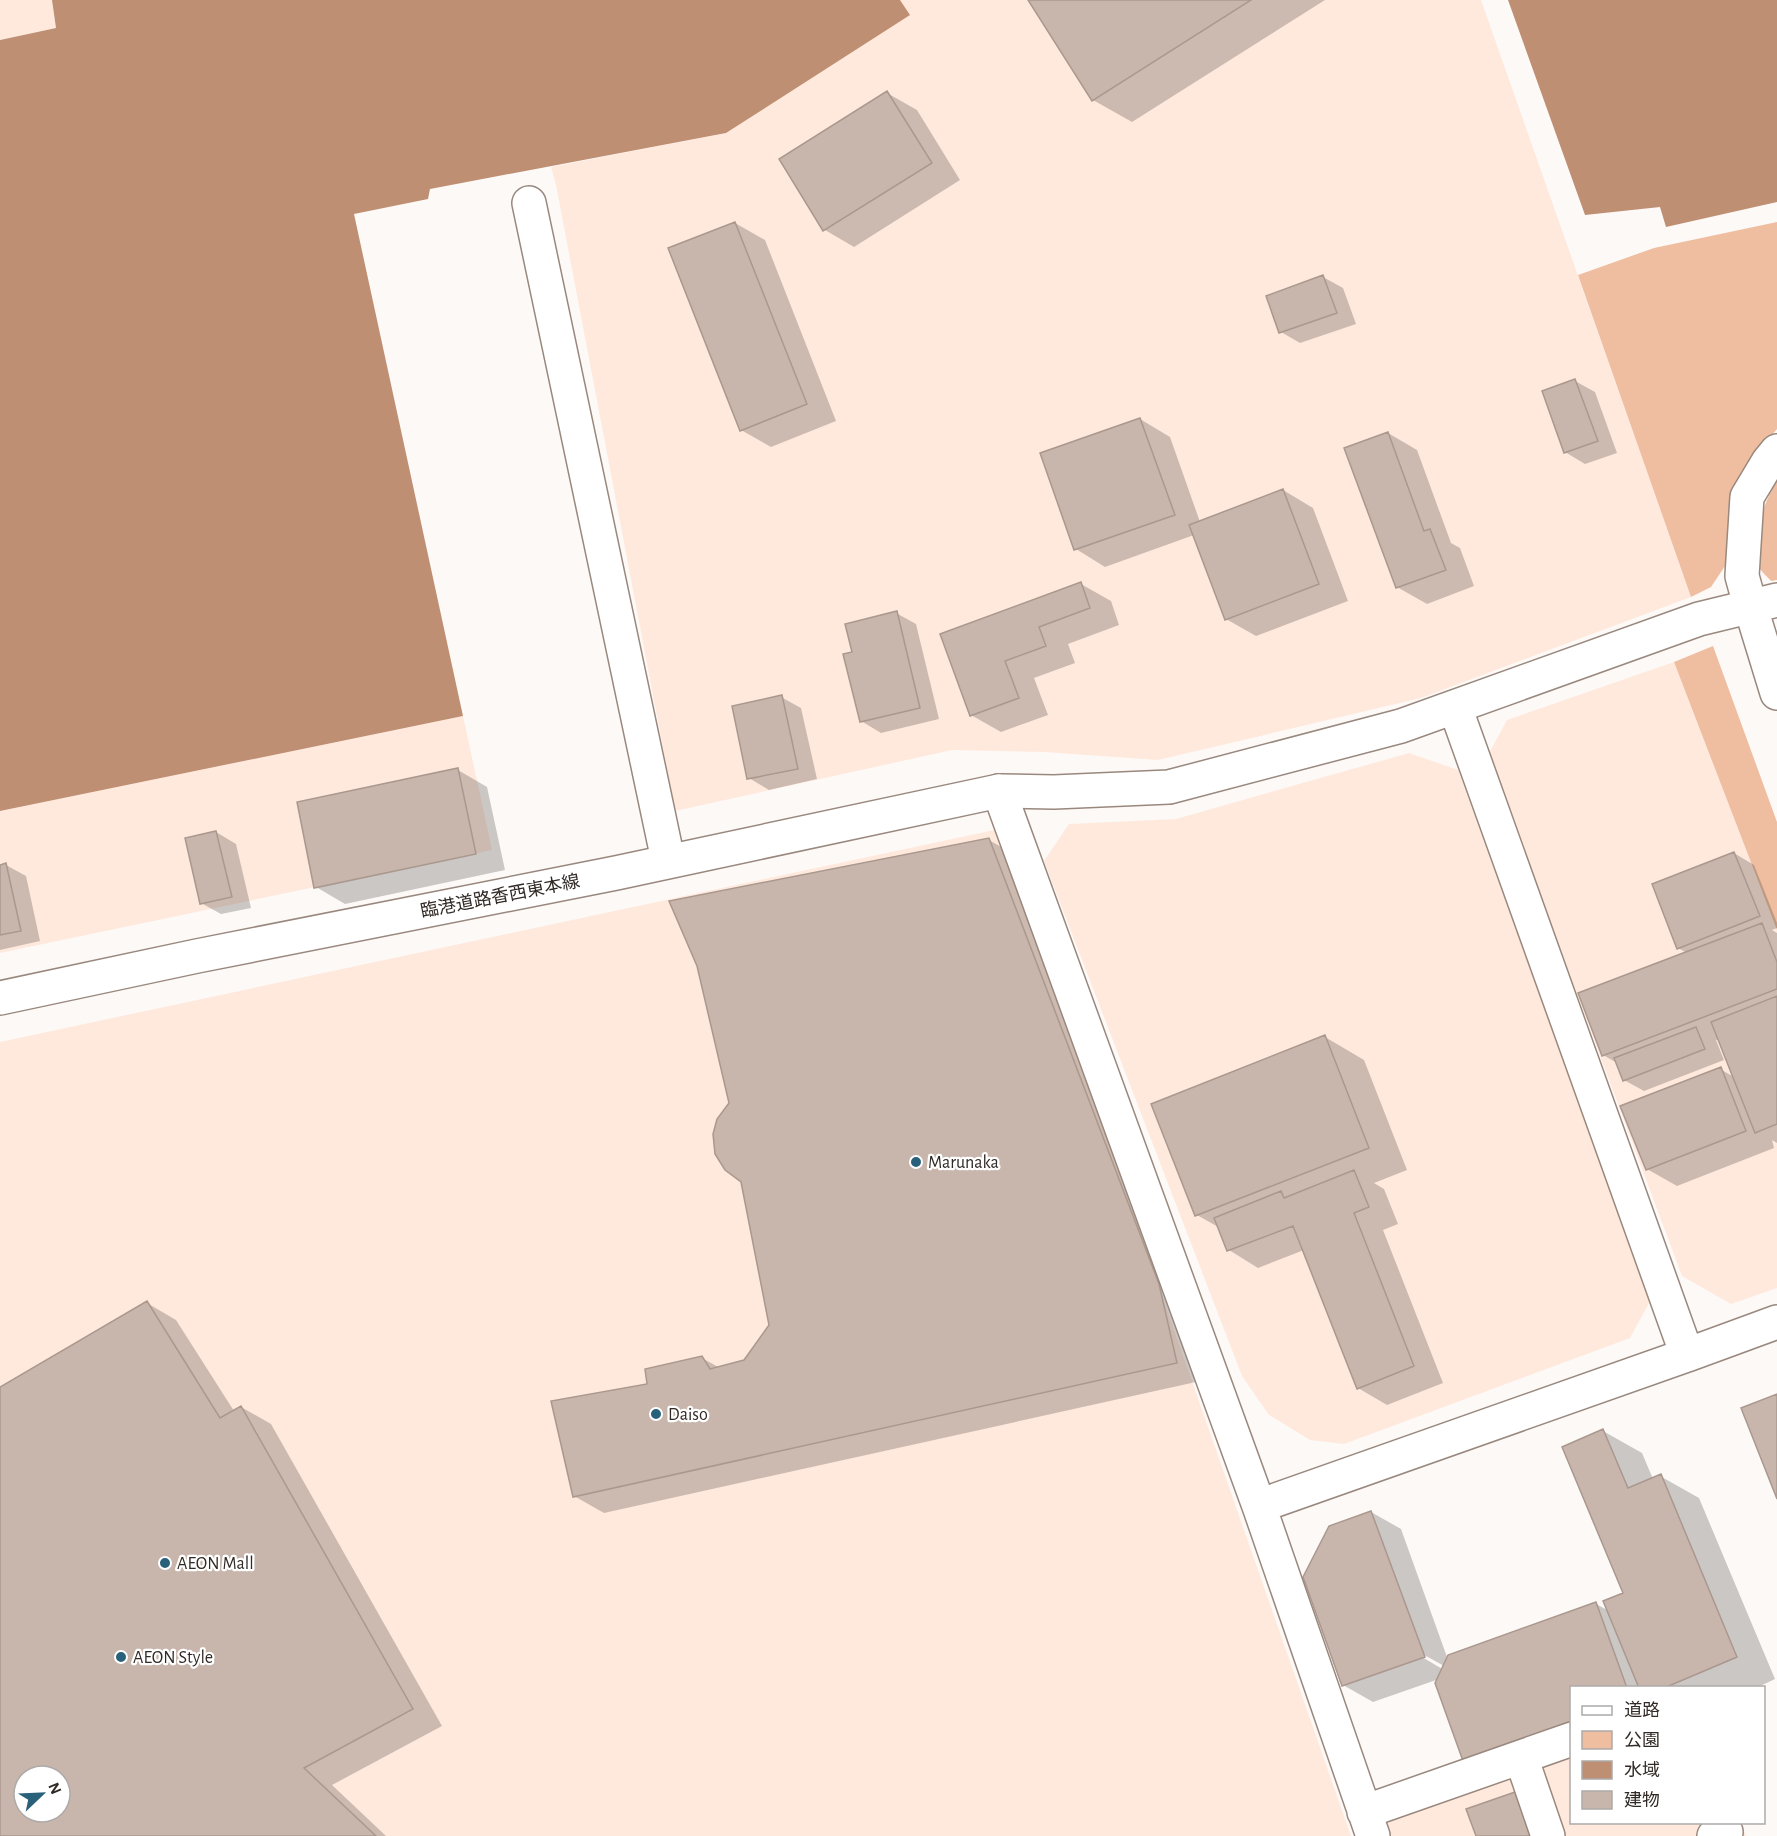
<svg xmlns="http://www.w3.org/2000/svg" width="1777" height="1836" font-family="'Alegreya Sans','Noto Sans JP',sans-serif">
<style>
.built{fill:#ffe9dd;fill-rule:evenodd}
.green{fill:#efbea1}
.water{fill:#bf8f73}
.shadow{fill:#0003;fill-rule:evenodd}
.building{fill:#c8b6ac;stroke:#aa988e;stroke-width:1.5;fill-rule:evenodd}
.lines{fill:none;stroke-linecap:round;stroke-linejoin:round}
.minor-casing{stroke:#99887e;stroke-width:36}
.tertiary-casing{stroke:#99887e;stroke-width:36}
.minor{stroke:#fff;stroke-width:33}
.tertiary{stroke:#fff;stroke-width:33}
.poi-dot{fill:#29617b;stroke:#fff;stroke-width:2}
.labels{text-anchor:middle;stroke-width:4.5;stroke-linejoin:round;paint-order:stroke}
.street-label{font-size:18px;fill:#312a26;stroke:#fff}
.poi-label{font-size:18px;fill:#312a26;stroke:#fff;text-anchor:start}
</style>
<rect width="100%" height="100%" fill="#fdf9f7"/>
<!-- built -->
<path class="built" d="M0 0H52L56 28 0 40Z
M900 0H1481L1691 597 1421 698 1158 760 1044 752 952 750 675 811 556 185 551 167 726 133 909 15Z
M1674 662 1777 930V1288L1731 1304 1682 1276 1488 755 1507 720Z
M463 716 492 850 0 953V811Z
M1409 753 1458 770 1650 1301 1630 1338 1344 1444 1310 1440 1269 1415 1242 1376 1044 861 1069 824 1176 819Z
M999 829 1351 1836H0V1042ZM24 1776H60V1812H24Z
M1571 1740 1572 1822 1741 1823 1746 1836H1385L1376 1809Z"/>
<!-- green -->
<path class="green" d="M1777 222V429L1758 451 1729 560 1711 587 1691 597 1578 275 1654 248Z
M1777 479V580L1771 581C1767 576 1758 569 1756 562 1749 537 1766 501 1777 479Z
M1713 646 1777 822V930L1674 662Z"/>
<!-- water -->
<path class="water" d="M52 0H900L910 15 726 133 430 189 428 199 354 214 463 716 0 811V40L56 28Z
M1508 0H1777V202L1666 227 1660 207 1585 215Z"/>
<!-- shadow -->
<path class="shadow" d="M1030 0H1325L1132 122 1093 100Z
M887 93 917 110 960 180 854 247 825 230Z
M735 223 765 240 836 421 771 447 741 430Z
M1323 277 1343 288 1356 324 1300 343 1281 332Z
M1575 381 1595 392 1617 453 1585 464 1565 452Z
M1140 419 1170 437 1200 522 1283 490 1313 508 1348 601 1256 636 1226 619 1194 535 1105 567 1076 549Z
M1388 433 1417 450 1451 543 1460 548 1474 586 1427 604 1397 587Z
M1081 584 1111 601 1119 625 1068 644 1075 663 1034 678 1048 715 1001 732 971 715 942 635Z
M896 613 916 624 939 719 881 733 861 721 854 653Z
M781 697 801 708 817 779 769 790 749 778Z
M458 770 487 787 505 870 345 904 316 887Z
M216 832 236 844 251 908 221 914 201 903Z
M989 840 1019 857 1205 1380 604 1513 574 1496 648 1386 702 1358 720 1368 745 1361 770 1325 742 1181Z
M1734 853 1754 865 1777 923V928L1772 930 1777 933V1143L1772 1140 1774 1148 1677 1186 1647 1169 1720 1069 1734 1077 1719 1039 1716 1040 1724 1060 1644 1091 1624 1080 1617 1063 1603 1055 1687 953 1678 948Z
M6 865 26 876 40 941 0 950V866Z
M1325 1037 1364 1060 1407 1170 1374 1183 1384 1189 1398 1224 1383 1230 1443 1383 1387 1405 1358 1388 1304 1250 1258 1268 1229 1250 1220 1228 1197 1215Z
M147 1303 176 1320 234 1411 241 1407 271 1424 442 1726 332 1785 386 1836H0V1389ZM24 1776H60V1812H24Z
M1603 1431 1642 1453 1653 1479 1660 1476 1699 1498 1775 1679 1756 1688H1572V1749L1439 1679 1373 1702 1343 1685 1371 1512 1401 1529 1447 1657 1596 1604 1609 1611 1625 1594ZM1419 1652 1444 1666V1670L1417 1654Z"/>
<!-- building -->
<path class="building" d="M1028 0H1251L1092 101Z
M887 91 932 163 823 231 779 159Z
M735 222 807 404 740 431 668 248Z
M1323 275 1337 313 1279 333 1266 296Z
M1575 379 1598 441 1564 453 1542 391Z
M1140 418 1175 515 1074 550 1040 453Z
M1388 432 1424 531 1430 529 1446 570 1396 588 1344 448Z
M1283 489 1319 584 1225 620 1189 525Z
M1081 582 1090 608 1039 627 1046 646 1005 661 1019 698 970 716 940 634Z
M897 611 920 708 860 722 843 654 852 652 845 624Z
M782 695 798 769 747 779 732 706Z
M458 768 476 854 314 888 297 802Z
M216 831 232 897 200 904 185 838Z
M989 838 1159 1284 1177 1363 573 1497 551 1401 647 1384 645 1369 702 1356 710 1369 744 1360 769 1325 741 1182 725 1170 715 1154 713 1134 717 1119 729 1103 697 966 669 901Z
M1734 852 1760 916 1677 949 1652 884Z
M6 863 21 931 0 935V865Z
M1762 923 1777 962V989L1602 1056 1578 993Z
M1777 996V1124L1755 1133 1711 1022Z
M1696 1027 1705 1049 1623 1081 1614 1058Z
M1325 1035 1369 1148 1195 1216 1151 1104Z
M1721 1067 1746 1131 1646 1170 1620 1106Z
M1354 1170 1369 1207 1354 1213 1414 1366 1357 1389 1293 1226 1227 1251 1214 1218 1281 1191 1284 1198Z
M147 1301 220 1418 241 1406 413 1709 304 1768 376 1836H0V1387ZM24 1776H60V1812H24Z
M1777 1394V1499L1741 1408Z
M1603 1429 1628 1488 1661 1474 1737 1657 1664 1688H1639L1603 1601 1623 1593 1562 1447Z
M1371 1511 1425 1657 1342 1686 1303 1577 1329 1526Z
M1596 1602 1627 1688H1572V1722L1463 1761 1435 1683 1448 1655Z
M1518 1791 1534 1836H1476L1466 1809Z"/>
<g class="lines">
<!-- minor casing -->
<g class="minor-casing">
<path id="minor" d="M529 203 668 860
M1750 605 1742 576 1747 497 1768 462 1777 451
M999 791 1259 1506 1687 1355 1455 707
M1687 1355 1777 1322
M1259 1506 1373 1836
M1521 1757 1548 1836
M1364 1812 1572 1739
M1714 1836 1726 1832"/>
</g>
<!-- tertiary casing -->
<g class="tertiary-casing">
<path id="tertiary" d="M1750 605 1777 693
M0 998 197 956 616 873 999 791 1054 792 1169 787 1401 726 1699 619 1777 600"/>
</g>
<!-- minor -->
<use href="#minor" class="minor"/>
<!-- tertiary -->
<use href="#tertiary" class="tertiary"/>
</g>
<!-- markers -->
<g class="poi-dot">
<circle cx="916" cy="1162" r="6"/>
<circle cx="656" cy="1414" r="6"/>
<circle cx="165" cy="1563" r="6"/>
<circle cx="121" cy="1657" r="6"/>
</g>
<g class="labels">
<!-- street labels -->
<g class="street-label">
<text transform="translate(500 896) rotate(-11)" y="6">臨港道路香西東本線</text>
</g>
<!-- poi labels -->
<g class="poi-label">
<text x="928" y="1168">Marunaka</text>
<text x="668" y="1420">Daiso</text>
<text x="177" y="1569">AEON Mall</text>
<text x="133" y="1663">AEON Style</text>
</g>
</g>
<!-- legend -->
<rect x="1570" y="1686" width="195" height="138" fill="#ffffff" stroke="#adaaa8" stroke-width="1.5"/>
<rect x="1582" y="1706" width="30" height="9" fill="#ffffff" stroke="#adaaa8" stroke-width="1.5"/>
<text x="1624" y="1716" font-size="18" fill="#312a26">道路</text>
<rect x="1582" y="1731" width="30" height="18" fill="#efbea1" stroke="#adaaa8" stroke-width="1.5"/>
<text x="1624" y="1746" font-size="18" fill="#312a26">公園</text>
<rect x="1582" y="1761" width="30" height="18" fill="#bf8f73" stroke="#adaaa8" stroke-width="1.5"/>
<text x="1624" y="1776" font-size="18" fill="#312a26">水域</text>
<rect x="1582" y="1791" width="30" height="18" fill="#c8b6ac" stroke="#adaaa8" stroke-width="1.5"/>
<text x="1624" y="1806" font-size="18" fill="#312a26">建物</text>
<!-- north arrow -->
<g transform="translate(42 1794) rotate(67)"><circle r="28" fill="#ffffff" stroke="#adaaa8" stroke-width="1.5"/>
<path d="M0-4.5L10 22L0 15L-10 22Z" fill="#29617b"/>
<text y="-9" font-size="16" font-weight="bold" text-anchor="middle" fill="#312a26">N</text>
</g>
</svg>
